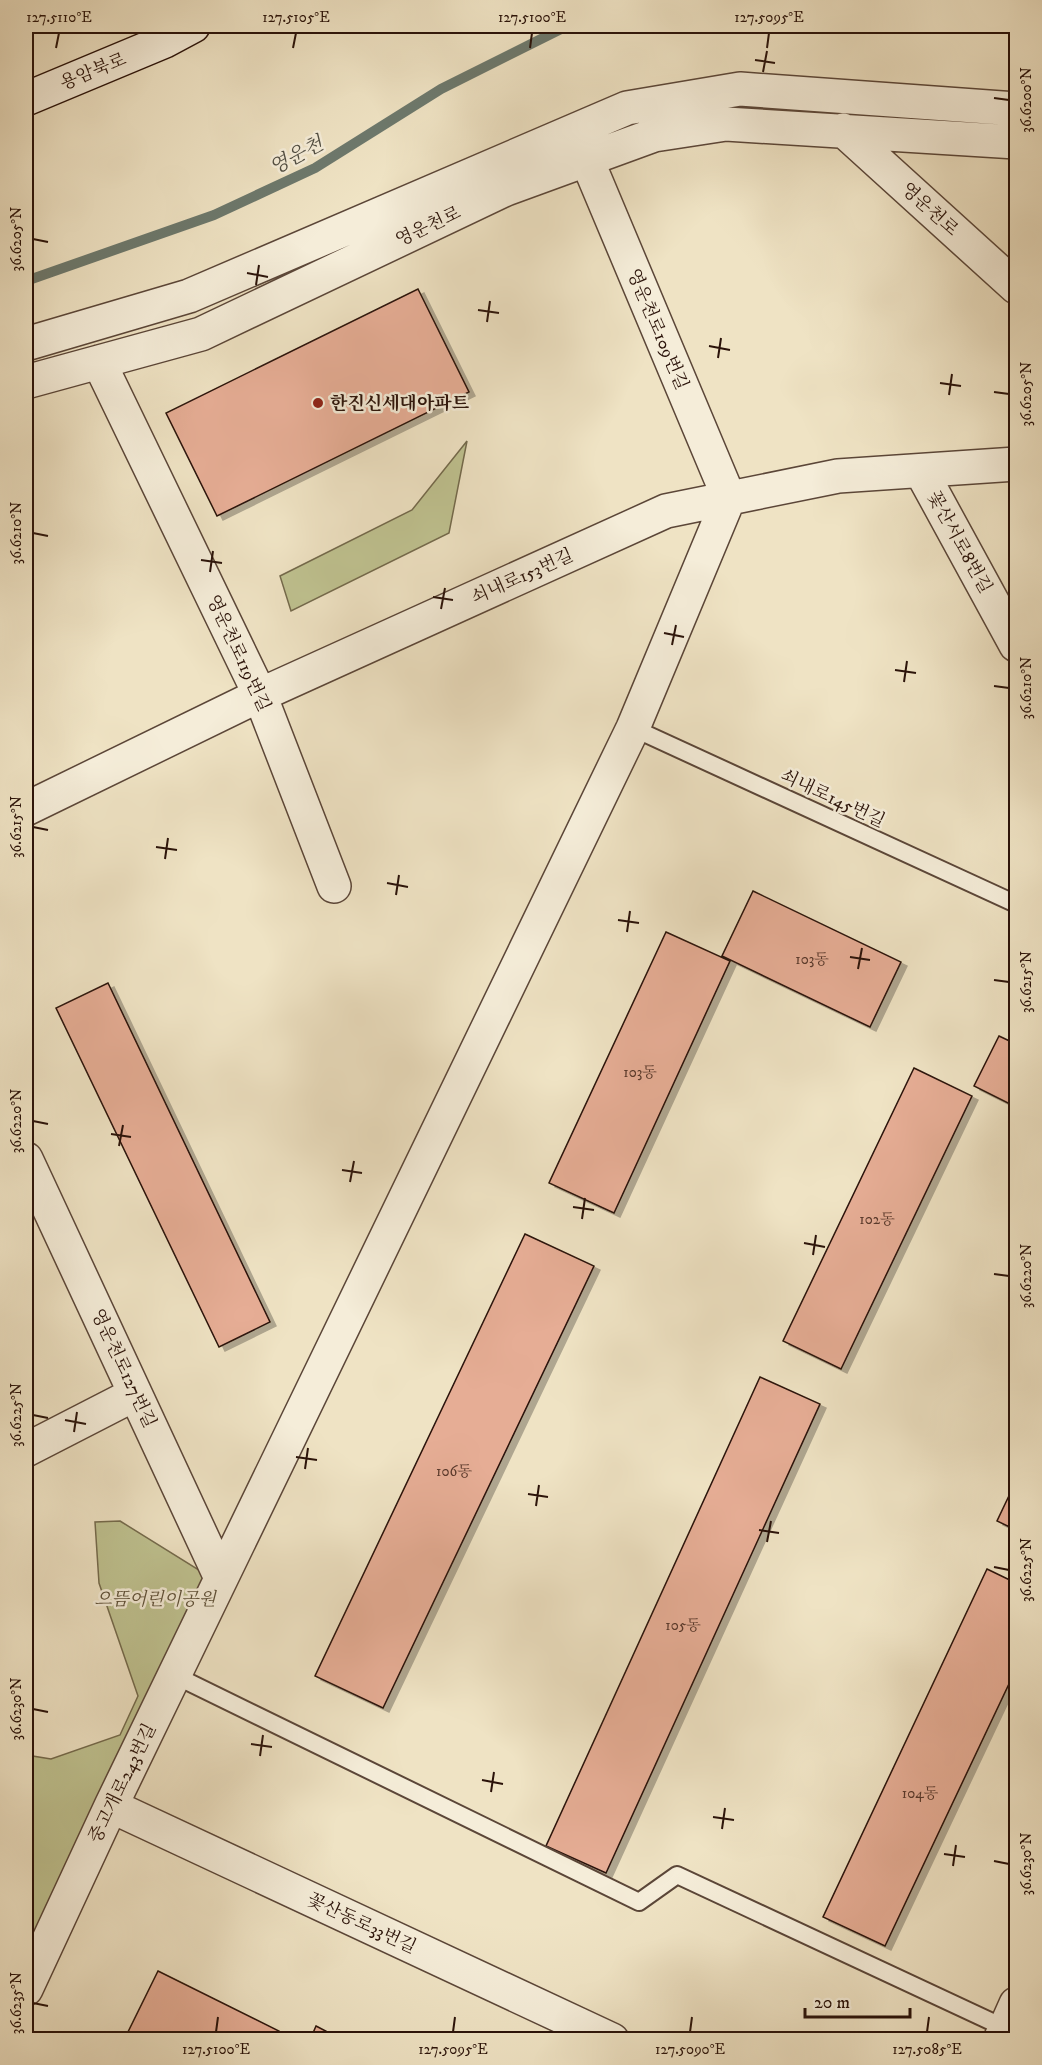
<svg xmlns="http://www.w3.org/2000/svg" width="1042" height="2065" font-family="'IM FELL DW Pica','Noto Serif KR',serif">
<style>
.green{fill:#bfc290;stroke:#746a4c;stroke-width:1.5}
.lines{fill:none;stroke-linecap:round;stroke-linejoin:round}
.stream{stroke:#6d796d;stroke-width:10}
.building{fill:#e6ad95;stroke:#2a1209;stroke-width:1.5;filter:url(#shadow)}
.lane-casing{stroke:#5b4638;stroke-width:20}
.street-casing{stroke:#5b4638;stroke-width:36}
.secondary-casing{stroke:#2a1209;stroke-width:36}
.lane{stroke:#f5edd9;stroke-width:16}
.street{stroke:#f5edd9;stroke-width:33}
.secondary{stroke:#f5edd9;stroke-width:33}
.ticks{fill:none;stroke:#2a1209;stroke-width:2}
.poi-dot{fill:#8f2418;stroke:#f5edd9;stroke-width:2}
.labels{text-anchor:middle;stroke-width:5;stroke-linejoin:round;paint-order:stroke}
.number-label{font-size:15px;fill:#59392c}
.street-label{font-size:18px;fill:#2a1209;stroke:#f5edd9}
.poi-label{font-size:18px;font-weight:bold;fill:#2a1209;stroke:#f5edd9;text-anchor:start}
.park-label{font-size:18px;font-style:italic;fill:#5e5038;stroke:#f5edd9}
.water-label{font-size:20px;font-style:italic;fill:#514e43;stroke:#f5edd9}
.neatline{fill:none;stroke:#2a1209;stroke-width:2}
.ticks-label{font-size:15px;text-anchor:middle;fill:#2a1209}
</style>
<defs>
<filter id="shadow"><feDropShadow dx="6" dy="4" stdDeviation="0" flood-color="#0004"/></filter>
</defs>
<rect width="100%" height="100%" fill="#efe3c4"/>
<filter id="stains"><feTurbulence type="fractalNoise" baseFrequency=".00333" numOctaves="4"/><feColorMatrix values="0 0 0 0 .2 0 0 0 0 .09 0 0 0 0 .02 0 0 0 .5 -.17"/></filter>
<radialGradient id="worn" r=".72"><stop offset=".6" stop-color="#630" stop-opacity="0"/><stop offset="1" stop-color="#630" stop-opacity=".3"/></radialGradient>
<!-- green -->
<path class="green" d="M467 441 449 533 291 611 280 576 412 510Z
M120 1521 215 1580 26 1981V1755L51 1759 120 1735 138 1696 99 1583 95 1522Z"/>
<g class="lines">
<!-- stream -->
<path class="stream" d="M26 281 214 215 315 168 441 89 567 26"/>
</g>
<!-- building -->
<path class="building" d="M418 289 469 392 217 516 166 413Z
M753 891 901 962 870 1027 722 956Z
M666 932 730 961 614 1213 549 1183Z
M108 983 270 1322 219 1347 56 1008Z
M999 1036 1016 1044V1107L974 1086Z
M914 1068 972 1096 841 1369 783 1341Z
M525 1234 594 1266 383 1708 315 1676Z
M760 1377 820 1404 606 1873 546 1846Z
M1016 1481V1530L997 1521Z
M987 1569 1016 1583V1669L885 1946 823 1917Z
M158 1971 279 2031 275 2040H124Z
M316 2026 343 2040H310Z"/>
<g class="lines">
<!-- lane casing -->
<g class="lane-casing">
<path id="lane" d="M633 728 1016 904
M174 1675 639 1902 677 1875 1005 2028"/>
</g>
<!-- street casing -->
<g class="street-casing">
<path id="street" d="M843 130 1016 287
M26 344 189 296 627 108 740 89 1016 109
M99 362 260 695 334 886
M26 382 201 334 506 189 654 135 726 124 1016 142
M921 471 1016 645
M26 809 260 695 666 511 838 476 1016 464
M26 1159 221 1578
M26 1450 135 1394
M111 1806 612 2040
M26 1989 111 1806 633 728 729 498 587 160
M1000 2040 1016 2004"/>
</g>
<!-- secondary casing -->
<g class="secondary-casing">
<path id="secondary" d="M26 99 165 41 193 26"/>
</g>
<!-- lane -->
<use href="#lane" class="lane"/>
<!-- street -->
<use href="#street" class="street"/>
<!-- secondary -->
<use href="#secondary" class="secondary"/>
</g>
<!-- ticks -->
<path class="ticks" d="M56 48 59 33M293 48 296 33M530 48 532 33M767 48 769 33M755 60 775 63M763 72 767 51M994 98 1009 100M33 239 48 242M247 273 268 277M256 285 259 265M478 310 499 313M487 322 490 301M709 346 730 350M718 358 721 338M940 383 961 386M994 392 1009 394M949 395 952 374M33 533 48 536M201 560 222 563M210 572 213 551M433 597 453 600M441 609 445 588M664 633 684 637M672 645 676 625M895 670 916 673M904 682 907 661M994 686 1009 688M33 827 48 830M156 847 177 850M165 859 168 838M387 883 408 887M396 895 399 875M618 920 639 923M627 932 630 911M850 957 870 960M858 969 862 948M994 980 1009 982M33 1121 48 1124M111 1134 131 1137M119 1146 123 1125M342 1170 362 1173M350 1182 354 1161M573 1207 594 1210M582 1219 585 1198M804 1243 825 1247M813 1255 816 1235M994 1274 1009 1276M33 1415 48 1418M65 1420 86 1424M74 1432 77 1412M296 1457 317 1460M305 1469 308 1448M528 1494 548 1497M536 1506 539 1485M759 1530 779 1533M767 1542 771 1521M994 1567 1009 1570M33 1709 48 1712M251 1744 272 1747M260 1756 263 1735M482 1780 503 1784M491 1792 494 1772M713 1817 734 1820M722 1829 725 1808M944 1854 965 1857M994 1861 1009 1864M953 1866 956 1845M33 2003 48 2006M216 2032 218 2017M453 2032 455 2017M690 2032 692 2017M927 2032 929 2017"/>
<!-- markers -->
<circle class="poi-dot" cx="318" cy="403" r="6"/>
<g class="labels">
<!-- number labels -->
<g class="number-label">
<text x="812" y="964">103동</text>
<text x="640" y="1077">103동</text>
<text x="877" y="1224">102동</text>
<text x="454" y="1476">106동</text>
<text x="683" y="1630">105동</text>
<text x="920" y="1798">104동</text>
</g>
<!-- street labels -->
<g class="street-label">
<text transform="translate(93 71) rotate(-22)" y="6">용암북로</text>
<text transform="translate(930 209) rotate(42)" y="6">영운천로</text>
<text transform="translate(428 226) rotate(-25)" y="6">영운천로</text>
<text transform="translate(658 329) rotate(67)" y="6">영운천로109번길</text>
<text transform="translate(960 542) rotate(61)" y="6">꽃산서로8번길</text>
<text transform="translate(522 576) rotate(-24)" y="6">쇠내로153번길</text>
<text transform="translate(239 653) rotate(65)" y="6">영운천로119번길</text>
<text transform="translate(833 798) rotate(25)" y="6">쇠내로145번길</text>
<text transform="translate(124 1368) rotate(65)" y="6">영운천로127번길</text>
<text transform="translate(122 1783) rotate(-64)" y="6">중고개로243번길</text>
<text transform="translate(362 1923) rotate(25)" y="6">꽃산동로33번길</text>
</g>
<!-- poi labels -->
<g class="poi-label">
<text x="330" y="409">한진신세대아파트</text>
</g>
<!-- park labels -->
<g class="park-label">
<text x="155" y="1605">으뜸어린이공원</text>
</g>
<!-- water labels -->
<g class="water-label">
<text transform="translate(296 155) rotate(-28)" y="7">영운천</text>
</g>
</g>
<!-- margin -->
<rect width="1042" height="2065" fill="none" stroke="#efe3c4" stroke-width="66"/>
<!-- scale -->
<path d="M805 2008v9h105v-9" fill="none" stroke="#2a1209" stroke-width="3"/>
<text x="814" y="2008" font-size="18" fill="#2a1209" stroke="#f5edd9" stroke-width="4.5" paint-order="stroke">20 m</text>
<rect x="33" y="33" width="976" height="1999" class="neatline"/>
<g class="ticks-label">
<text x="59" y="22">127.5110°E</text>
<text x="296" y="22">127.5105°E</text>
<text x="532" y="22">127.5100°E</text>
<text x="769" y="22">127.5095°E</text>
<text transform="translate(1026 100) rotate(-90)" y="5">36.6200°N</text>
<text transform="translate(16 239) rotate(-90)" y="5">36.6205°N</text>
<text transform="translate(1026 394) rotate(-90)" y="5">36.6205°N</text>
<text transform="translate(16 533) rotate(-90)" y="5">36.6210°N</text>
<text transform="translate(1026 688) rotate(-90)" y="5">36.6210°N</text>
<text transform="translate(16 827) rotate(-90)" y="5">36.6215°N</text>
<text transform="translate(1026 982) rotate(-90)" y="5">36.6215°N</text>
<text transform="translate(16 1121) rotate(-90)" y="5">36.6220°N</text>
<text transform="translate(1026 1276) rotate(-90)" y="5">36.6220°N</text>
<text transform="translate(16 1415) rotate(-90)" y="5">36.6225°N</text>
<text transform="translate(1026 1570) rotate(-90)" y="5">36.6225°N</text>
<text transform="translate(16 1709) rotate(-90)" y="5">36.6230°N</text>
<text transform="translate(1026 1864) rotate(-90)" y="5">36.6230°N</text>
<text transform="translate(16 2003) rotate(-90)" y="5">36.6235°N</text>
<text x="216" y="2054">127.5100°E</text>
<text x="453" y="2054">127.5095°E</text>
<text x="690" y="2054">127.5090°E</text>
<text x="927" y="2054">127.5085°E</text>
</g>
<rect width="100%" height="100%" filter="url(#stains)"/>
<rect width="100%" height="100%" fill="url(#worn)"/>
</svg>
